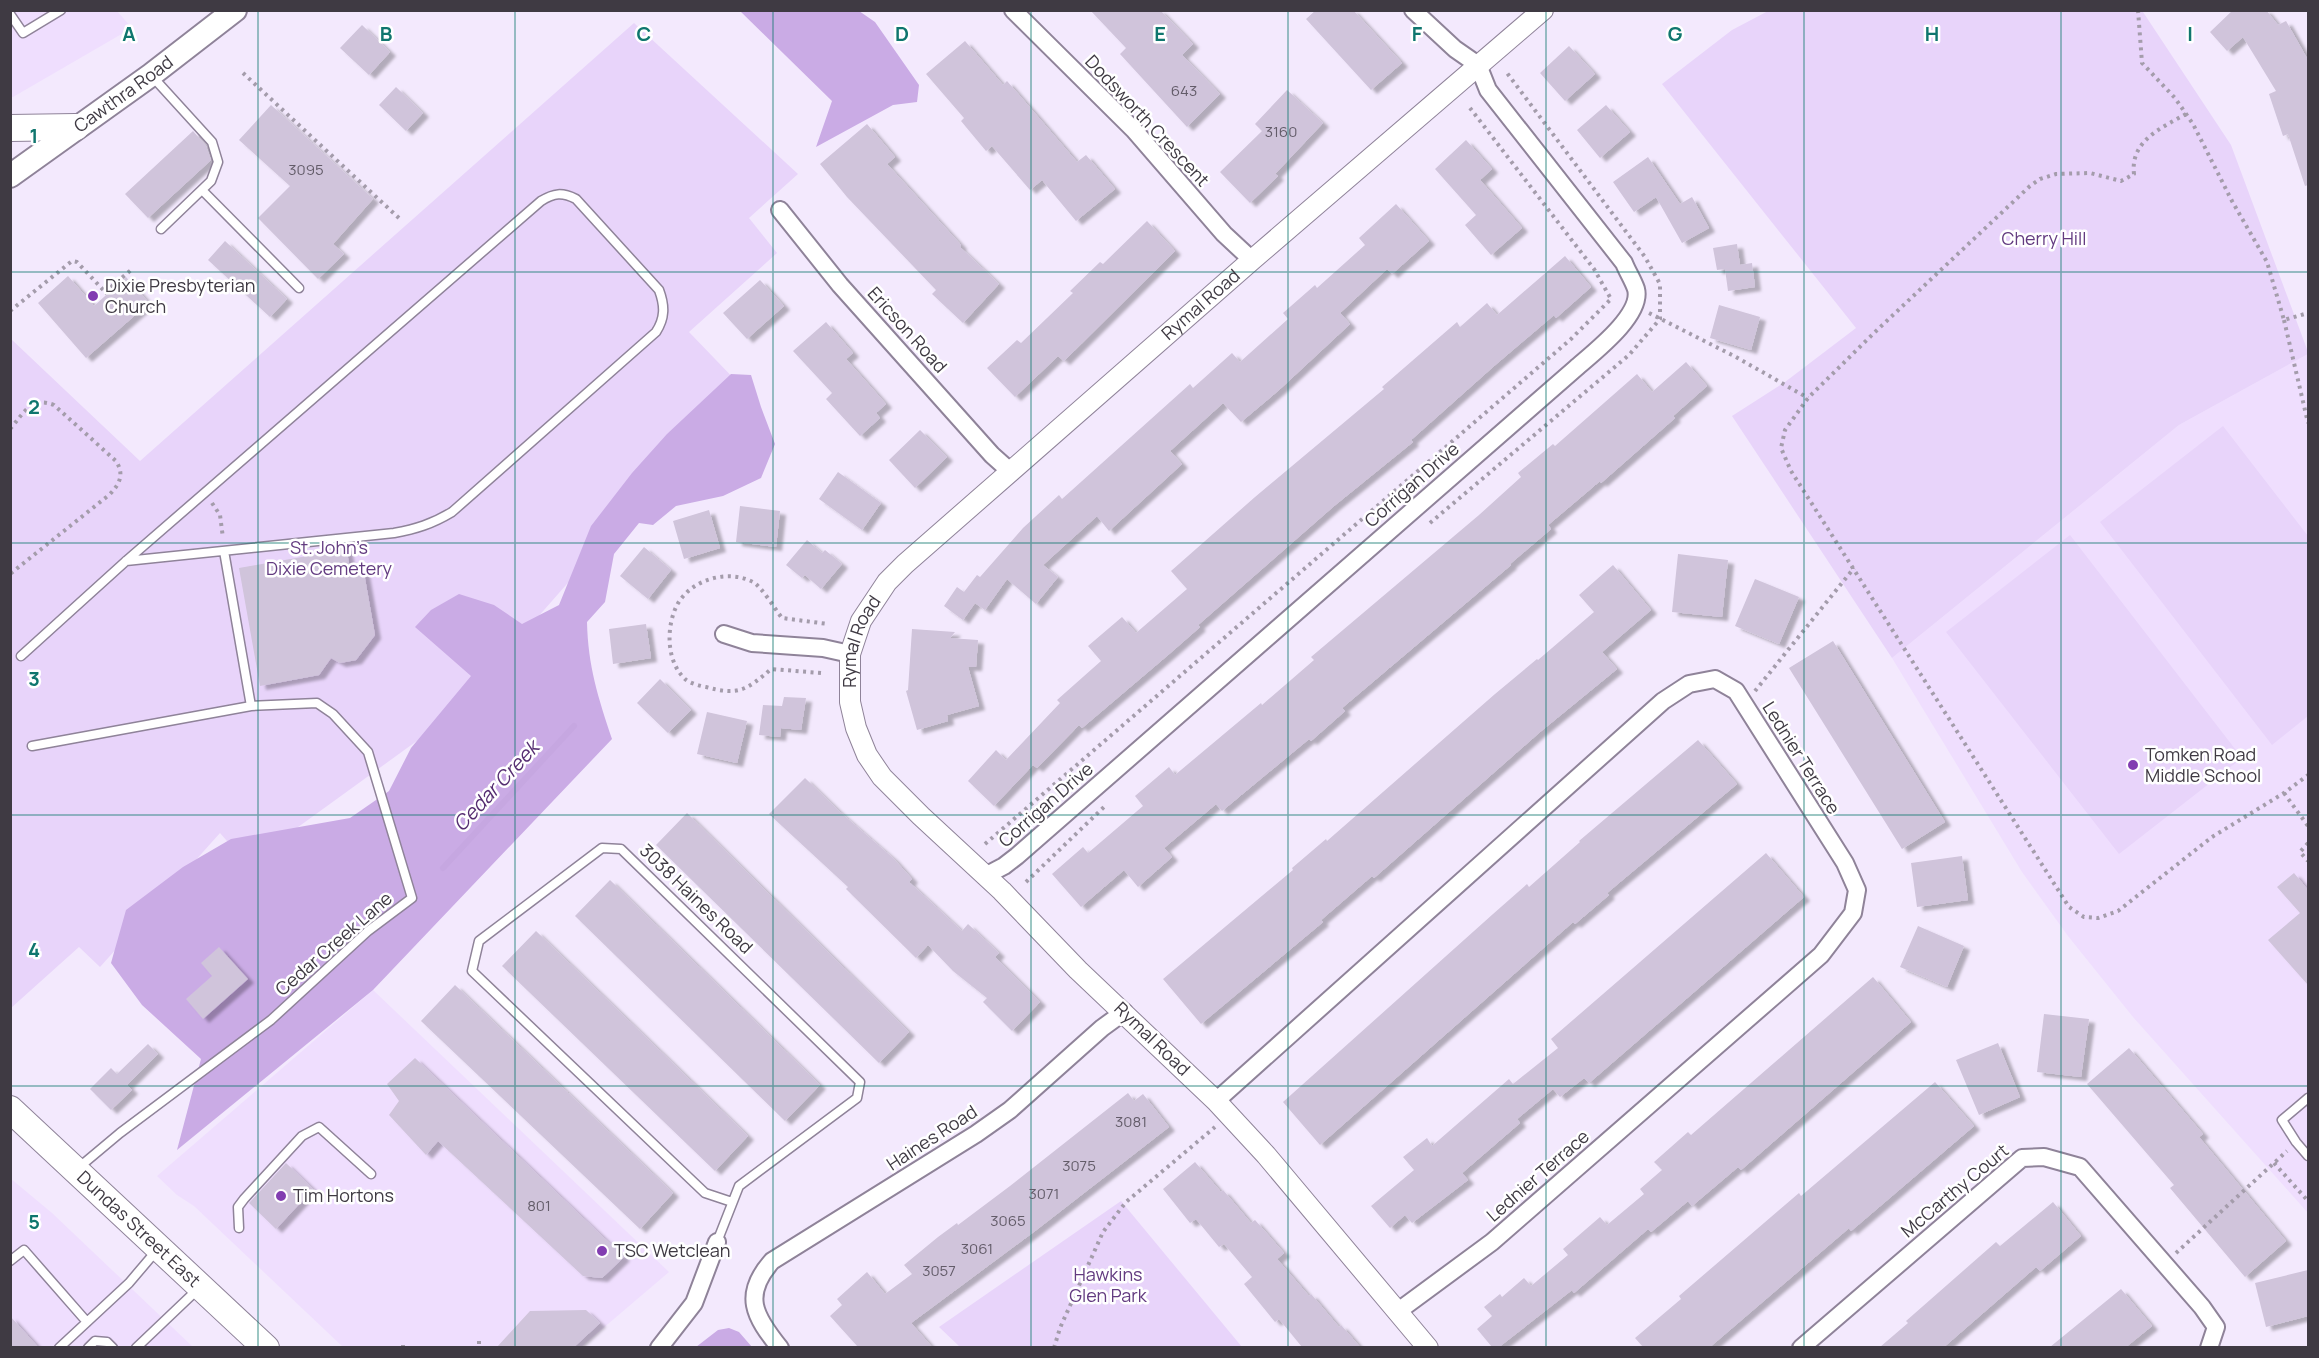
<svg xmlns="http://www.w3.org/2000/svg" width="2319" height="1358" font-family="Manrope,sans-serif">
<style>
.built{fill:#efdefe}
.green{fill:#e8d4fa}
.forest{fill:#caabe5}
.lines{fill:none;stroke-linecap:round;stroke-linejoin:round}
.stream{stroke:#c6a7e1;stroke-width:6}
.building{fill:#d0c4db;filter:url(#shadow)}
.service-casing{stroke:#8f8399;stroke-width:11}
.minor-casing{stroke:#8f8399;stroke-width:20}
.tertiary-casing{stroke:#8f8399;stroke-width:22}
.secondary-casing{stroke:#8f8399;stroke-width:26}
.primary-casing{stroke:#8f8399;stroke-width:28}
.path{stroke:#a49cab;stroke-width:4;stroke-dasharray:3 4.5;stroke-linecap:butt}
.service{stroke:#fff;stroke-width:8}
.minor{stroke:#fff;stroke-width:16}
.tertiary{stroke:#fff;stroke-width:20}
.secondary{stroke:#fff;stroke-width:22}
.primary{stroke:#fff;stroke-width:26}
.grid{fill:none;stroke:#0f766e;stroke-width:1.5;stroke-opacity:0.55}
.poi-dot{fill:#823db1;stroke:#fff;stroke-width:2}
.labels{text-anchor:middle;stroke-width:5;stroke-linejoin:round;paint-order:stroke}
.number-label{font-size:15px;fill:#635c69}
.street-label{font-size:18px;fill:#3f3a43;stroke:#fff}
.park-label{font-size:18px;fill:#633b80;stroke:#fff}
.poi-label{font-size:18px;fill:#3f3a43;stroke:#fff;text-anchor:start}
.water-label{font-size:20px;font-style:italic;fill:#552d71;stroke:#fff}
.grid-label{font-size:20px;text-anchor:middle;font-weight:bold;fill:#0f766e;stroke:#fff;stroke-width:5;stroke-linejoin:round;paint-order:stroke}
</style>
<defs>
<filter id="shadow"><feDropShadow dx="6" dy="4" stdDeviation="1.5" flood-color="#0004"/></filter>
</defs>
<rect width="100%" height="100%" fill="#f3e9fd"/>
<!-- built -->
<path class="built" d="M10 11H117L132 28 13 97H10Z
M2308 354V1213L2133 1017 2068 936 2022 872 1892 658 2179 425Z
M373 990 669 1272 581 1347H343L194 1206 177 1195 157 1176Z
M10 1178 52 1213 193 1347H11Z"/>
<!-- green -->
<path class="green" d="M1770 10 2144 11 2143 12 2231 145 2308 352V354L2179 425 1892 658 1732 416 1785 382 1856 328 1662 84 1732 30Z
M634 23 798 174 749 218 777 253 689 332 741 386 500 660 501 680 247 864 220 833 100 967 79 947 11 1008 10 338 140 461Z
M2223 426 2308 536V716L2272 745 2100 522Z
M2070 535 2242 758 2119 854 1946 632Z
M1121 1201 1242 1347H960L939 1327Z"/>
<!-- forest -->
<path class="forest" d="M740 11H859L875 22 919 85 917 102 893 105 816 147 832 101Z
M731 374 751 375 761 407 775 444 761 478 723 496 676 506 653 525 639 523 614 554 605 602 587 622C588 666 598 697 612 739L373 990 177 1150 201 1059 142 1005 111 963 126 910 183 867 231 839 350 818 389 791 411 748 471 676 415 627 431 610 459 594 494 605 522 624 559 605 591 526 632 473 667 434Z
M729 1328 739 1332 752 1347H696L718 1330Z"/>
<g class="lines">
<!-- stream -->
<path class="stream" d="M443 868 574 726"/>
</g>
<!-- building -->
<path class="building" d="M1090 10H1160L1193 44 1182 55 1220 94 1187 127 1120 54 1126 48Z
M1316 10H1353L1402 63 1371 90 1306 19Z
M2233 10H2266L2278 25 2286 21 2308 60V185L2305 186 2288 134 2283 136 2269 94 2276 91 2243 37 2227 51 2210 32Z
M362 25 390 52 369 75 340 48Z
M965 41 1003 85 1007 81 1077 162 1086 155 1115 189 1076 221 1042 180 1030 190 992 146 986 151 961 121 964 118 926 74Z
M1569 46 1595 74 1565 101 1540 73Z
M396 87 423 113 406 131 379 105Z
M1287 90 1323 123 1275 174 1278 176 1250 203 1220 172 1262 131 1255 124Z
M271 105 373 199 333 244 344 254 318 279 258 218 290 186 239 140Z
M1606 105 1630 132 1600 158 1577 130Z
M867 124 895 157 887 164 961 245 960 247 999 284 963 323 932 294 936 290 847 197 820 164Z
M193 131 206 146 211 160 148 218 125 194Z
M1466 140 1492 169 1480 180 1522 228 1491 255 1465 225 1476 215 1435 169Z
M1648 157 1680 204 1692 197 1709 228 1682 243 1656 197 1634 212 1613 182Z
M1396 204 1429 241 1392 274 1387 269 1340 313 1350 324 1279 390 1241 422 1223 403 1170 451 1182 464 1109 531 1097 516 1043 565 1058 577 1036 604 1007 579 985 610 975 603 963 620 944 606 957 587 964 592 977 575 980 577 1023 528 1059 495 1062 499 1190 384 1193 388 1232 353 1240 362 1288 319 1283 313 1315 285 1317 288 1365 245 1359 238Z
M1147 221 1175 251 1064 361 1058 356 1015 397 987 368 1017 340 1021 343 1073 293 1070 291 1100 262 1103 264Z
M225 241 287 299 270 317 208 260Z
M1737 244 1740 265 1752 263 1755 287 1728 291 1725 269 1717 270 1713 248Z
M1565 256 1591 287 1556 318 1554 315 1494 366 1411 440 1413 442 1334 506 1198 625 1200 627 1168 655 1082 728 1079 725 1037 768 1033 765 994 806 968 781 996 750 1006 760 1060 703 1057 700 1101 661 1088 646 1122 617 1136 633 1187 589 1171 571 1255 497 1384 389 1382 387 1457 322 1460 327 1487 303 1497 315Z
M68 276 94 306 126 277 149 303 86 358 38 303Z
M760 280 784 306 747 339 723 313Z
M1719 305 1760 317 1751 350 1710 338Z
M826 322 853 353 846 359 886 404 876 413 880 418 860 436 826 399 832 393 793 351Z
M1686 362 1707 386 1673 416 1675 418 1601 483 1600 481 1548 525 1551 529 1510 564 1511 565 1342 708 1345 711 1311 741 1309 739 1222 811 1216 804 1164 848 1172 857 1138 887 1124 870 1081 907 1052 874 1083 847 1088 853 1143 806 1135 796 1169 767 1175 775 1261 703 1262 705 1314 660 1311 657 1479 515 1521 477 1518 473 1553 444 1555 446 1637 374 1652 392Z
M920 430 947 457 915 488 889 460Z
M838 472 881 503 862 530 819 499Z
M740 506 780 511 776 547 736 542Z
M709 510 720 548 684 559 673 521Z
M807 540 822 553 825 550 842 564 821 589 805 575 802 578 786 565Z
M346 546 350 569 363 567 375 635 356 660 340 663 331 658 319 675 260 686 239 568 319 554 318 551Z
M644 547 671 570 648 599 620 576Z
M1678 554 1728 560 1722 617 1672 612Z
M1613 565 1651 610 1602 652 1617 669 1540 732 1374 878 1372 876 1321 920 1323 922 1201 1024 1163 979 1293 870 1292 868 1326 839 1327 841 1495 694 1537 659 1538 660 1594 612 1579 595Z
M1755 579 1799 597 1779 644 1735 626Z
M646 624 651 658 613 664 609 629Z
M912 629 955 632 950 638 978 640 976 667H968L979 706 947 715 948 721 917 730 906 691 908 690Z
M1833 641 1945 822 1902 849 1789 668Z
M660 679 691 710 668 733 637 703Z
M784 697 806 698 801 730 781 728 780 737 759 735 763 705 782 706Z
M707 712 747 721 737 763 697 754Z
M1698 740 1737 784 1607 893 1609 895 1575 924 1573 922 1320 1145 1283 1102 1493 914 1527 884 1529 887 1580 842 1579 841Z
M805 778 840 812 893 858 912 879 909 882 962 931 968 924 999 953 995 957 1040 1002 1012 1031 983 1002 987 998 953 971 928 945 916 958 846 889 848 887 769 814Z
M687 813 909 1032 879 1063 656 845Z
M1766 853 1804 897 1589 1083 1584 1078 1560 1097 1553 1089 1517 1119 1520 1123 1462 1173 1468 1180 1412 1223 1405 1215 1390 1228 1371 1206 1414 1170 1403 1157 1427 1138 1432 1146 1509 1079 1513 1084 1558 1048 1551 1039Z
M1962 856 1968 900 1917 907 1911 863Z
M2294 873 2308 890V985L2268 940 2300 913 2277 887Z
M610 880 820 1085 785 1121 575 916Z
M1918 926 1964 946 1947 987 1900 967Z
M536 931 748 1136 715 1171 502 966Z
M219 947 248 979 203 1019 186 999 212 976 201 963Z
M1873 977 1911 1022 1741 1170 1738 1167 1692 1206 1688 1201 1651 1232 1648 1229 1574 1293 1572 1290 1499 1347H1492L1477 1329 1492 1316 1484 1307 1500 1294 1502 1297 1524 1278 1531 1286 1568 1255 1563 1249 1600 1217 1607 1225 1644 1194 1640 1189 1662 1170 1654 1162 1688 1132 1691 1135Z
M455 985 673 1193 640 1229 421 1021Z
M2044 1014 2089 1019 2081 1077 2037 1072Z
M1998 1043 2020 1097 1979 1115 1956 1060Z
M148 1044 158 1054 127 1085 132 1090 111 1110 90 1089 111 1068 117 1074Z
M2129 1048 2203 1134 2199 1137 2286 1241 2245 1277 2170 1188 2174 1185 2087 1084Z
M415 1058 624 1257 602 1278 583 1276 438 1141 426 1155 389 1115 399 1101 387 1084Z
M1935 1082 1974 1126 1851 1231 1849 1228 1710 1347H1643L1635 1338 1681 1299 1679 1296 1799 1193 1801 1196Z
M1128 1093 1134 1101 1143 1094 1169 1127 1035 1231 911 1323 932 1347H858L830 1316 842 1305 837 1299 867 1272 885 1294 912 1274 904 1265 938 1237 957 1223 958 1225 1010 1186Z
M1195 1162 1221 1192 1223 1190 1251 1223 1255 1220 1284 1253 1277 1259 1309 1296 1311 1294 1339 1327 1341 1325 1360 1347H1302L1279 1319 1275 1322 1244 1284 1252 1277 1224 1244 1219 1247 1196 1219 1190 1223 1163 1189Z
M286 1163 313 1189 276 1229 249 1203Z
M2053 1202 2081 1236 2040 1271 2036 1267 1944 1347H1880L1908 1323 1906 1321 1996 1242 2000 1246Z
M2308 1270V1316L2266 1327 2255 1283Z
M2121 1289 2152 1326 2126 1347H2050Z
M586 1310 600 1323 574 1347H497L530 1311Z
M10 1316 38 1347H10Z"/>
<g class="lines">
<!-- service casing -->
<g class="service-casing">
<path id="service" d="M10 14 23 33 61 10
M151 75 212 142 218 162 211 181 161 229
M202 190 299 288
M224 551 251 706
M21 656 126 561 541 201C554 193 562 192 576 199L659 290C665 306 665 318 656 332L452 512C432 524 416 529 394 533L126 561
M32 746 251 706 317 703 333 714 368 752 412 898 368 931 271 1020 120 1133 77 1169
M2308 1098 2282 1120 2296 1142 2308 1156
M239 1228 238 1207 244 1199 302 1136 319 1127 371 1174
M717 1242 739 1186 857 1098 860 1082 621 849 602 848 479 941 472 971 705 1193 732 1202
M10 1261 24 1250 87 1322
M59 1348 129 1283 157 1250
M88 1348 95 1341 107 1342 113 1348
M136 1348 198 1289"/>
</g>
<!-- minor casing -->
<g class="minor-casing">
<path id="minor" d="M1013 10 1134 130 1224 234 1252 260
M780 210 840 285 992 455 1011 472
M724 634 752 643 823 648 850 654
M985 876 1004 866 1017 856 1576 368C1593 353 1643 315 1636 289 1633 280 1627 271 1624 263L1488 90 1478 65 1455 49 1413 10
M1216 1101 1663 701 1689 684 1715 679 1736 691 1845 863 1857 890 1853 913 1821 955 1492 1242 1397 1312
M659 1348 694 1303 717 1242
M780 1348C754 1316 742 1295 772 1261L976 1134 1010 1110 1102 1028 1124 1012
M1801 1348 2022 1158 2044 1157 2080 1167 2202 1307 2216 1327 2209 1348"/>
</g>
<!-- tertiary casing -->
<g class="tertiary-casing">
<g id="tertiary">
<path id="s1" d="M1428 1348 1266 1155 1216 1101 1078 970 1002 891 921 816 882 777 867 755 856 728 850 702V654L861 621 887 582 905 564 1252 260 1543 10"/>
</g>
</g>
<!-- secondary casing -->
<g class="secondary-casing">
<g id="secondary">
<path id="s2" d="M10 176 151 75 235 10"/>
</g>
</g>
<!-- primary casing -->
<g class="primary-casing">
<g id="primary">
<path d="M10 128 76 127"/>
<path id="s3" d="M10 1109 266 1348"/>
</g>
</g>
<!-- path -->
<path class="path" d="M2138 10 2142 63 2175 98 2193 124 2232 201 2267 262 2284 320 2308 313
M243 73 401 220
M2186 114C2161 128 2130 141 2134 174L2121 181 2090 173 2056 174 2040 179 2030 186 1875 332 1808 398 1785 430 1781 448 1791 471 2069 907 2084 917 2098 918 2118 911 2212 837 2284 793 2308 775
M105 292 131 270
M10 311 72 261 77 262 107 294
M1649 313 1736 357 1808 398
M2284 320 2308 423
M10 429C24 413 31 396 54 405L116 461C125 475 119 485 109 495L10 574
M212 503 220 515 223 538
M1430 523 1629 355 1660 319V284L1645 257 1507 73
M821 673 771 669C747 690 738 696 706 687 700 686 689 683 685 679 666 661 666 627 677 605 691 579 728 569 753 582 761 586 775 609 782 618L828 624
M1755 691 1854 568
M2284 793 2308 826
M2308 843 2300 852 2308 861
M985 844 1571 339 1611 299 1594 269 1470 108
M1026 882 1105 806
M2274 1163 2308 1201
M2176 1253 2287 1151
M479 1341V1348
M403 1345V1348
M1054 1348 1060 1328 1103 1232 1126 1202 1215 1127"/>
<!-- service -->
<use href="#service" class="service"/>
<!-- minor -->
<use href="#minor" class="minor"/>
<!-- tertiary -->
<use href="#tertiary" class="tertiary"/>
<!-- secondary -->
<use href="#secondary" class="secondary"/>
<!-- primary -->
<use href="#primary" class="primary"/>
</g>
<!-- grid -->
<path class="grid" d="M258 10V1348M515 10V1348M773 10V1348M1031 10V1348M1288 10V1348M1546 10V1348M1804 10V1348M2061 10V1348M10 272H2308M10 543H2308M10 815H2308M10 1086H2308"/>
<!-- markers -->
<g class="poi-dot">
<circle cx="93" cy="296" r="6"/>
<circle cx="2133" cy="765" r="6"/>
<circle cx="281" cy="1196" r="6"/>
<circle cx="602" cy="1251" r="6"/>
</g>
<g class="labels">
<!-- number labels -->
<g class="number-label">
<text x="1184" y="96">643</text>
<text x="1281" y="137">3160</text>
<text x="306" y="175">3095</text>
<text x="1131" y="1127">3081</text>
<text x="1079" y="1171">3075</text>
<text x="1044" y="1199">3071</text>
<text x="539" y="1211">801</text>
<text x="1008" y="1226">3065</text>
<text x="977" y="1254">3061</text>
<text x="939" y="1276">3057</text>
</g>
<!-- street labels -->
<g class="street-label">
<text dy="6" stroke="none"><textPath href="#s2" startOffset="140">Cawthra Road</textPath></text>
<text transform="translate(1147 121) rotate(47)" y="6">Dodsworth Crescent</text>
<text dy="6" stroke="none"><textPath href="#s1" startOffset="1422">Rymal Road</textPath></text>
<text transform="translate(907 330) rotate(48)" y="6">Ericson Road</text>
<text transform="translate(1412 485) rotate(-41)" y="6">Corrigan Drive</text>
<text dy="6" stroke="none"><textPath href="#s1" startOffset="936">Rymal Road</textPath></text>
<text transform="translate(1801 758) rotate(58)" y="6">Lednier Terrace</text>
<text transform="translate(1046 805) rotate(-41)" y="6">Corrigan Drive</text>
<text transform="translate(696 899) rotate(44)" y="6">3038 Haines Road</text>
<text transform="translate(334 944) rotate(-41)" y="6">Cedar Creek Lane</text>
<text transform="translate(1152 1039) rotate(44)" y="6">Rymal Road</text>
<text transform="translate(932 1138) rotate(-33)" y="6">Haines Road</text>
<text transform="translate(1538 1176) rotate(-41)" y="6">Lednier Terrace</text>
<text transform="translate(1955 1191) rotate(-40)" y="6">McCarthy Court</text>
<text dy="6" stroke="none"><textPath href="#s3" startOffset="176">Dundas Street East</textPath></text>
</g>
<!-- park labels -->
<g class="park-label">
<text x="2044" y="245">Cherry Hill</text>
<text x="329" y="554">St. John’s<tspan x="329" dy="21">Dixie Cemetery</tspan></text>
<text x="1108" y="1281">Hawkins<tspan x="1108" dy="21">Glen Park</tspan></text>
</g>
<!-- poi labels -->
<g class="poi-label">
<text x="105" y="292">Dixie Presbyterian<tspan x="105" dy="21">Church</tspan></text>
<text x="2145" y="761">Tomken Road<tspan x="2145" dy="21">Middle School</tspan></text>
<text x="293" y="1202">Tim Hortons</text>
<text x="614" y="1257">TSC Wetclean</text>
</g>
<!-- water labels -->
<g class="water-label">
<text transform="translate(496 786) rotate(-47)" y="7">Cedar Creek</text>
</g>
</g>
<g class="grid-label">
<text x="129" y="41">A</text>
<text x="386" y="41">B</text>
<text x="644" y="41">C</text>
<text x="902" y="41">D</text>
<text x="1160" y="41">E</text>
<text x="1417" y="41">F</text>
<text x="1675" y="41">G</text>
<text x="1932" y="41">H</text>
<text x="2190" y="41">I</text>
<text x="34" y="143">1</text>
<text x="34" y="414">2</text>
<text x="34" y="686">3</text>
<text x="34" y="957">4</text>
<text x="34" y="1229">5</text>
</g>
<!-- border -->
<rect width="2319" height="1358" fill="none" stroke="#3f3a43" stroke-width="24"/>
</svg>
